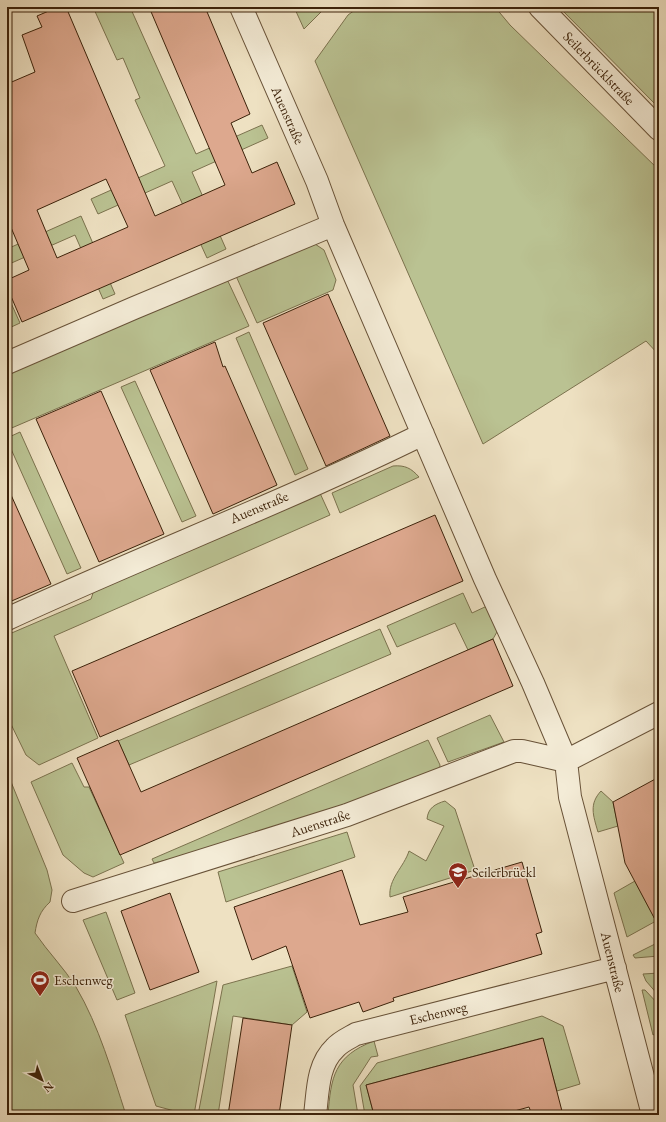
<svg xmlns="http://www.w3.org/2000/svg" width="666" height="1122" font-family="'EB Garamond',serif">
<style>
.green{fill:#bac292;stroke:#7b724e}
.building{fill:#dda88e;stroke:#3c220a;fill-rule:evenodd}
.lines{fill:none;stroke-linecap:round;stroke-linejoin:round}
.minor-casing{stroke:#685238;stroke-width:24}
.minor{stroke:#f4ecd7;stroke-width:22}
.labels{text-anchor:middle;stroke-width:3;stroke-linejoin:round;paint-order:stroke}
.street-label{font-size:14px;fill:#3c220a;stroke:#f4ecd7}
.poi-label{font-size:14px;fill:#3c220a;stroke:#f4ecd7;text-anchor:start}
</style>
<rect width="100%" height="100%" fill="#eee1c2"/>
<filter id="stains"><feTurbulence type="fractalNoise" baseFrequency=".005" numOctaves="4"/><feColorMatrix values="0 0 0 0 .2 0 0 0 0 .09 0 0 0 0 .02 0 0 0 .5 -.17"/></filter>
<radialGradient id="worn" r=".72"><stop offset=".6" stop-color="#630" stop-opacity="0"/><stop offset="1" stop-color="#630" stop-opacity=".3"/></radialGradient>
<!-- green -->
<path class="green" d="M93 7H130L196 154 262 125 268 138 192 172 226 249 207 258 172 181 98 214 91 199 165 166 135 100 140 98 123 58 117 60Z
M294 7H326L304 29Z
M359 7H495L510 25 659 170V355L646 341 483 444 315 61 348 15Z
M559 7H659V108Z
M81 216 115 294 103 299 75 235 7 265V249Z
M315 244 324 250 336 280 333 290 257 323 236 276Z
M226 277 249 326 7 430V373Z
M7 294 20 323 7 329Z
M249 332 308 469 295 475 236 338Z
M135 381 196 516 182 522 121 387Z
M20 432 81 568 67 574 7 440V438Z
M393 466C405 465 411 468 419 477L340 513 332 493Z
M319 491 330 515 54 636 98 738 39 765 26 755 7 716V635L91 599 94 590Z
M463 593 472 613 487 606 498 630 493 639 468 650 455 623 397 647 387 626Z
M380 629 391 654 129 765 118 741Z
M490 715 504 742 448 762 437 738Z
M428 740 440 765 439 773 203 851 154 863 152 859Z
M72 763 84 787H89L124 863 93 877 84 873 63 855 31 782Z
M7 772 47 870 52 890 50 902C40 911 37 920 35 933 48 952 64 968 76 987 99 1026 112 1072 126 1115H7Z
M601 791 613 802 618 826 598 832C593 815 589 804 601 791Z
M445 801 455 809 475 870 390 897C388 879 404 867 409 851L426 861 444 826 427 819C428 808 435 804 445 801Z
M347 832 355 857 226 902 218 872Z
M635 881 656 921 627 937 614 893Z
M106 912 135 993 117 1000 83 920Z
M659 942V956L635 958 633 955Z
M292 966 307 1012 292 1025 233 1016 218 1115H198L223 985Z
M659 973V996L646 981 643 974Z
M217 981 194 1115H181L182 1113 156 1106 125 1015Z
M642 990H645L659 1005V1032L653 1035Z
M542 1016 563 1026 580 1084 557 1091 542 1038 366 1085 374 1115H365L360 1086 377 1063Z
M374 1041 378 1056 371 1057 353 1085 358 1115H328C331 1077 334 1056 374 1041Z"/>
<!-- building -->
<path class="building" d="M58 7H66L155 216 225 185 149 7H205L250 114 231 123 252 173 277 162 295 204 22 322 7 287V280L29 270 7 218V84L35 72 22 35 42 27 37 16ZM106 179 128 227 57 258 37 210Z
M328 294 390 436 326 466 263 323Z
M215 342 223 367 225 366 277 485 213 514 150 370Z
M101 391 164 534 99 562 36 419Z
M7 486 51 584 7 603Z
M435 515 463 581 100 737 72 671Z
M493 639 513 686 120 855 77 758 118 740 141 792Z
M659 777V927L625 863 613 802Z
M522 862 542 932 536 934 542 954 393 998 394 1001 363 1012 359 1002 310 1018 286 946 252 960 234 907 342 870 360 925 408 912 403 897Z
M170 893 199 972 150 990 121 911Z
M243 1018 292 1025 279 1115H228Z
M543 1038 563 1115H532L529 1107 500 1115H374L366 1085Z"/>
<g class="lines">
<!-- minor casing -->
<g class="minor-casing">
<path id="minor" d="M241 7 317 181 333 225 485 579 533 683 566 761 570 797 653 1115
M540 7 659 129
M7 363 134 308 333 225
M7 619C145 555 287 501 423 434
M73 901 347 815 514 751H522L566 761 659 713
M315 1115C318 1092 317 1065 335 1048 340 1042 349 1038 356 1034L615 968"/>
</g>
<!-- minor -->
<use href="#minor" class="minor"/>
</g>
<!-- icons -->
<defs>
<g id="school-pin" transform="scale(1)"><path d="M0 17L-7.5 6A9.5 9.5 0 1 1 7.5 6Z" fill="#8f2418" stroke="#f4ecd7"/><path d="M0-5L7-2L0 1L-7-2ZM-4 1L0 2.5L4 1V4Q0 6-4 4Z" fill="#fff"/></g>
<g id="stadium-pin" transform="scale(1)"><path d="M0 17L-7.5 6A9.5 9.5 0 1 1 7.5 6Z" fill="#8f2418" stroke="#f4ecd7"/><path d="M0-5a6.5 5 0 1 0 0 10a6.5 5 0 1 0 0-10ZM-3.5-1.8h7v3.6h-7Z" fill="#fff"/></g>
</defs>
<g fill-rule="evenodd">
<use href="#school-pin" x="458" y="872"/>
<use href="#stadium-pin" x="40" y="980"/>
</g>
<g class="labels">
<!-- street labels -->
<g class="street-label">
<text transform="translate(599 68) rotate(46)" y="5">Seilerbrücklstraße</text>
<text transform="translate(288 115) rotate(66)" y="5">Auenstraße</text>
<text transform="translate(259 507) rotate(-23)" y="5">Auenstraße</text>
<text transform="translate(320 823) rotate(-18)" y="5">Auenstraße</text>
<text transform="translate(613 962) rotate(76)" y="5">Auenstraße</text>
<text transform="translate(438 1013) rotate(-14)" y="5">Eschenweg</text>
</g>
<!-- poi labels -->
<g class="poi-label">
<text x="472" y="877">Seilerbrückl</text>
<text x="54" y="985">Eschenweg</text>
</g>
</g>
<!-- margin -->
<rect width="666" height="1122" fill="none" stroke="#eee1c2" stroke-width="24"/>
<rect x="8" y="8" width="650" height="1106" fill="none" stroke="#3c220a" stroke-width="2"/>
<rect x="12" y="12" width="642" height="1098" fill="none" stroke="#3c220a"/>
<!-- north arrow -->
<g transform="translate(42 1080) rotate(138)" stroke="#f4ecd7" stroke-width="3" paint-order="stroke">
<path d="M0-3L7 15L0 10L-7 15Z" fill="#3c220a"/>
<text y="-6" font-size="11" font-weight="bold" text-anchor="middle" fill="#3c220a">N</text>
</g>
<rect width="100%" height="100%" filter="url(#stains)"/>
<rect width="100%" height="100%" fill="url(#worn)"/>
</svg>
